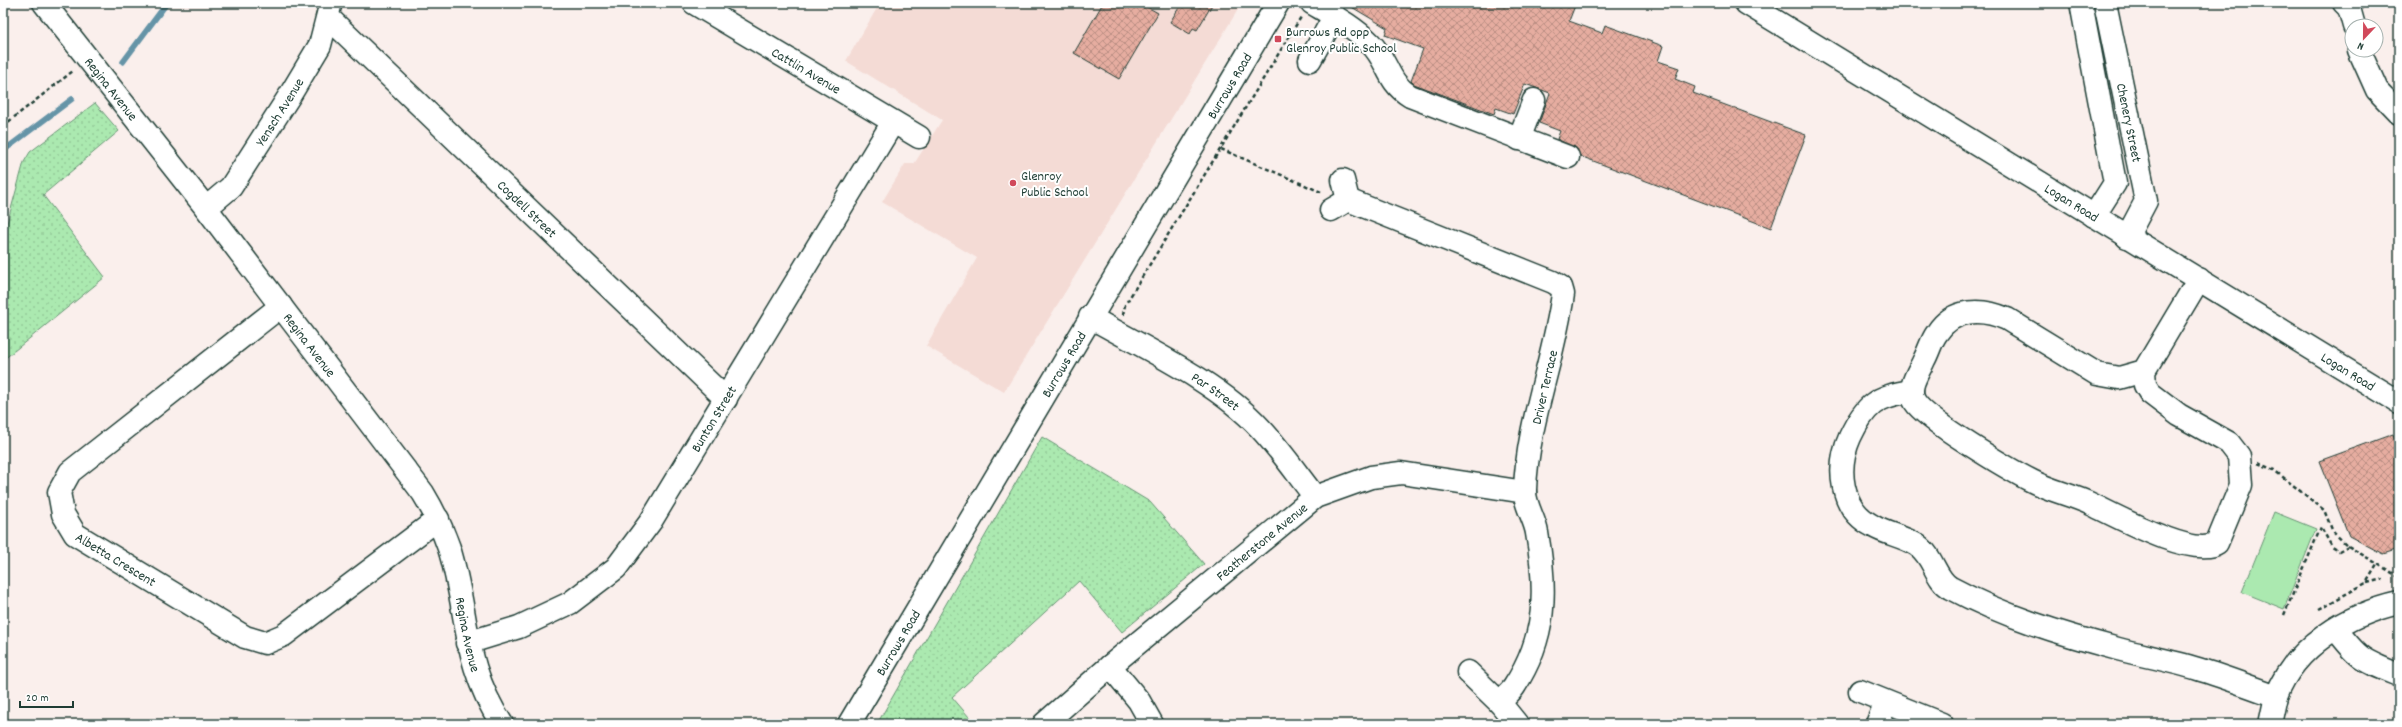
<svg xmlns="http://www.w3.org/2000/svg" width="2402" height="727" font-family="Dekko,sans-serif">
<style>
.built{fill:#f4dbd5}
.grass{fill:url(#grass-dots);stroke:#659372}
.garden{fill:#abe9b0;stroke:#659372}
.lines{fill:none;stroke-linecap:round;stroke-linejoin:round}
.stream{stroke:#6594a7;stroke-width:5.5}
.building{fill:url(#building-cross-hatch);stroke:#1f3d34}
.minor-casing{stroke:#1f3d34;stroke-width:25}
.major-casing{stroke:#1f3d34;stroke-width:25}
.path{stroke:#1f3d34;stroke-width:2.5;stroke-dasharray:4 3;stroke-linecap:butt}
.minor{stroke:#fff;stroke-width:22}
.major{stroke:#fff;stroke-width:22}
.poi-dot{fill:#d1495b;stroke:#fff;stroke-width:1.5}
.labels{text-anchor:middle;stroke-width:4;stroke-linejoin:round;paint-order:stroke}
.poi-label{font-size:14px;fill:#1f3d34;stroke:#fff;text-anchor:start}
.street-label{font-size:14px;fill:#1f3d34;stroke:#fff}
</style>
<defs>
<pattern id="grass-dots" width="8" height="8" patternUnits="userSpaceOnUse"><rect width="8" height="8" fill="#abe9b0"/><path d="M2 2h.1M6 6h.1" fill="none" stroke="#93c998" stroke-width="1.8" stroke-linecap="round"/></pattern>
<pattern id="building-cross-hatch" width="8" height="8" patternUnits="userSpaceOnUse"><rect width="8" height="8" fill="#e6ada0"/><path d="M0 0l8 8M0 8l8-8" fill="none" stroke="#ba8e83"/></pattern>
</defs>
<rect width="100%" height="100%" fill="#faefec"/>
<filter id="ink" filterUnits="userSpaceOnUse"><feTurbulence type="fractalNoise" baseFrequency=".025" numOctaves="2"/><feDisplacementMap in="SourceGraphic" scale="8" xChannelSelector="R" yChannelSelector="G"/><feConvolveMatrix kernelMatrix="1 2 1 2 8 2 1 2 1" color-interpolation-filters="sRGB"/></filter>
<g filter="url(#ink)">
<!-- built -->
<path class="built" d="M880 3H1242L1004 392 926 346 977 258 882 202 905 164H914L942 120 846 61Z"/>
<!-- grass -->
<path class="grass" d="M95 103 119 131 43 195 105 277 3 360V238L24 162 30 152Z
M1042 437 1150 502 1204 564 1122 632 1079 581 952 697 975 724H877Z"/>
<!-- garden -->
<path class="garden" d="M2274 512 2316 529 2284 609 2242 592Z"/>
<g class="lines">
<!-- stream -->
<path class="stream" d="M123 62 167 3
M3 151 72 99"/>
</g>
<!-- building -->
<path class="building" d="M1103 3H1140L1158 13 1119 79 1074 53Z
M1182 3H1213L1197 30 1193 28 1190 34 1170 22Z
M1345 3H1576L1569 21 1602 33 1605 25 1663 46 1658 61 1679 68 1675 79 1695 87 1693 93 1806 135 1771 228 1580 156 1577 149 1557 139 1560 131 1539 123 1550 93 1539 89 1525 84 1513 114 1496 108 1494 114 1414 84 1411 81 1423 49 1385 35 1387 28Z
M2393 434 2399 451V549L2383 554 2349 536 2319 461Z"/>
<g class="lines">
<!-- minor casing -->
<g class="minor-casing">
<g id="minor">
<path id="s1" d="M44 3 206 208 423 493C434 511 442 528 449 548 469 612 462 664 502 724"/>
<path id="s2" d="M694 3 919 137"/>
<path d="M1312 3C1332 15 1354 27 1370 43 1389 61 1386 81 1410 96L1568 157"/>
<path id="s3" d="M1746 3 2399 402"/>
<path d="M2081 3 2115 183 2094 216"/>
<path id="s4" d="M2105 3 2146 201 2127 237"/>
<path d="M2344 3 2349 8 2354 26"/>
<path id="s5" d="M329 18 726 399"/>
<path d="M2359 50 2377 90 2399 113"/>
<path d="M1310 60 1334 17"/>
<path d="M1519 139 1534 100"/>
<path d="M1343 180 1348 200"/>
<path d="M1348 200 1553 282 1561 287 1563 294C1554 360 1527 424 1525 490 1524 504 1535 519 1537 533 1547 590 1547 637 1514 687 1510 693 1504 697 1500 703"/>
<path id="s6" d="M206 208 231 187 290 95 320 45 330 6"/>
<path d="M1331 210 1348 200"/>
<path id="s7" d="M281 306 70 472 59 492 63 514 75 534 245 637 265 643 284 635 438 519"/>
<path id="s8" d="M1090 317C1144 348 1218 382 1260 428 1280 449 1297 474 1315 497"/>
<path d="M2144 371 2119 378 2097 374 2007 319C1982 308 1953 308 1937 333 1931 341 1929 351 1924 360 1919 372 1906 388 1915 402 1927 421 2010 470 2032 481 2051 491 2072 495 2091 504 2116 516 2194 559 2217 543L2241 485 2239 456 2229 443 2179 415 2150 393 2145 385 2144 371 2199 279"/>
<path d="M1912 391C1876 396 1865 405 1850 437 1836 468 1840 509 1873 526 1886 534 1903 536 1917 545 1934 556 1935 580 1951 588 2003 616 2062 634 2118 649 2145 656 2172 661 2198 669 2225 677 2250 687 2276 696 2295 646 2349 614 2399 603"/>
<path d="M2336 629C2359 660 2364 661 2399 675"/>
<path id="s9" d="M467 643 519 627 570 603 616 568 651 521 893 122"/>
<path d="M1110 666 1139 701 1152 724"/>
<path d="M1468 672 1500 703 1517 724"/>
<path d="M1860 691 1942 724"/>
<path id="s10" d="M1044 724 1110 666 1315 497 1371 477 1401 473 1525 492"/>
<path d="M1877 724 1886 702"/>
<path d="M2270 724 2276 696"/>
</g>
</g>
<!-- major casing -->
<g class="major-casing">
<g id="major">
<path id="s11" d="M849 724 1278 3"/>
</g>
</g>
<!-- path -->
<path class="path" d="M3 126 73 71
M1221 149 1321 192
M1123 315 1125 305 1301 17
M2258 463 2274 470 2324 510 2333 532 2348 546 2399 577
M2367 583 2383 579
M2319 609 2366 583 2377 565
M2284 615 2321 527 2332 547 2339 551 2348 546"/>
<!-- minor -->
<use href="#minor" class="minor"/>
<!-- major -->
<use href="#major" class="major"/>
</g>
</g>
<!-- markers -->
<g class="poi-dot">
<rect x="1274" y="35" width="8" height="8" rx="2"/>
<circle cx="1013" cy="183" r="4"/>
</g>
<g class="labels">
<!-- poi labels -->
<g class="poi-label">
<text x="1286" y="36">Burrows Rd opp<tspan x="1286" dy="16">Glenroy Public School</tspan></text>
<text x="1021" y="180">Glenroy<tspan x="1021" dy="16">Public School</tspan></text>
</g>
<!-- street labels -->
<g class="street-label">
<text dy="5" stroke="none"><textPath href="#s2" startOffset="131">Cattlin Avenue</textPath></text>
<text dy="5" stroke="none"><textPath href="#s11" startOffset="743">Burrows Road</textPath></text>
<text dy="5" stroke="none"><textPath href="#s1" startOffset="109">Regina Avenue</textPath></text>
<text dy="5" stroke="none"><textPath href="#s6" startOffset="122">Yensch Avenue</textPath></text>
<text dy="5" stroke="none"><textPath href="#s4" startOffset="122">Chenery Street</textPath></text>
<text dy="5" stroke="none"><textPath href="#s3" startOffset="382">Logan Road</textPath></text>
<text dy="5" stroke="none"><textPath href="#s5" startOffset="275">Cogdell Street</textPath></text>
<text dy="5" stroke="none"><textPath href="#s1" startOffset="433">Regina Avenue</textPath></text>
<text dy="5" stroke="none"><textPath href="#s11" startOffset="419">Burrows Road</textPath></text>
<text dy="5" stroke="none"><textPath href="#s3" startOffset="706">Logan Road</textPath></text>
<text transform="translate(1544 387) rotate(-77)" y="5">Driver Terrace</text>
<text dy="5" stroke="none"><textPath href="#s8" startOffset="146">Par Street</textPath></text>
<text dy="5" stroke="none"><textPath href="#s9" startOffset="347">Bunton Street</textPath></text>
<text dy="5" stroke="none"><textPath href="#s10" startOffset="284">Featherstone Avenue</textPath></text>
<text dy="5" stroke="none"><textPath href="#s7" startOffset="385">Albetta Crescent</textPath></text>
<text dy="5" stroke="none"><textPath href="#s1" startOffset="769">Regina Avenue</textPath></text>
<text dy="5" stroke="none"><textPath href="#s11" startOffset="95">Burrows Road</textPath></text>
</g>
</g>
<!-- margin -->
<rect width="2402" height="727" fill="none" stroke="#fff" stroke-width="16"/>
<rect x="8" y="8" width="2386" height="711" fill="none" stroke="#1f3d34" stroke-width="1.5" filter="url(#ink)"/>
<!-- north arrow -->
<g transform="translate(2364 38) rotate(202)"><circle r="19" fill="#ffffff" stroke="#a5b1ae"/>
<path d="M0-3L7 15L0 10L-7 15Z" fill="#d1495b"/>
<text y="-6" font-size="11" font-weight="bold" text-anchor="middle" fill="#1f3d34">N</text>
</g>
<!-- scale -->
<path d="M20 701v6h53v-6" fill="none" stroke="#1f3d34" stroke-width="2"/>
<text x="26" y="701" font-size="12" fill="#1f3d34" stroke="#ffffff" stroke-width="3" paint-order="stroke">20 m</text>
</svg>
